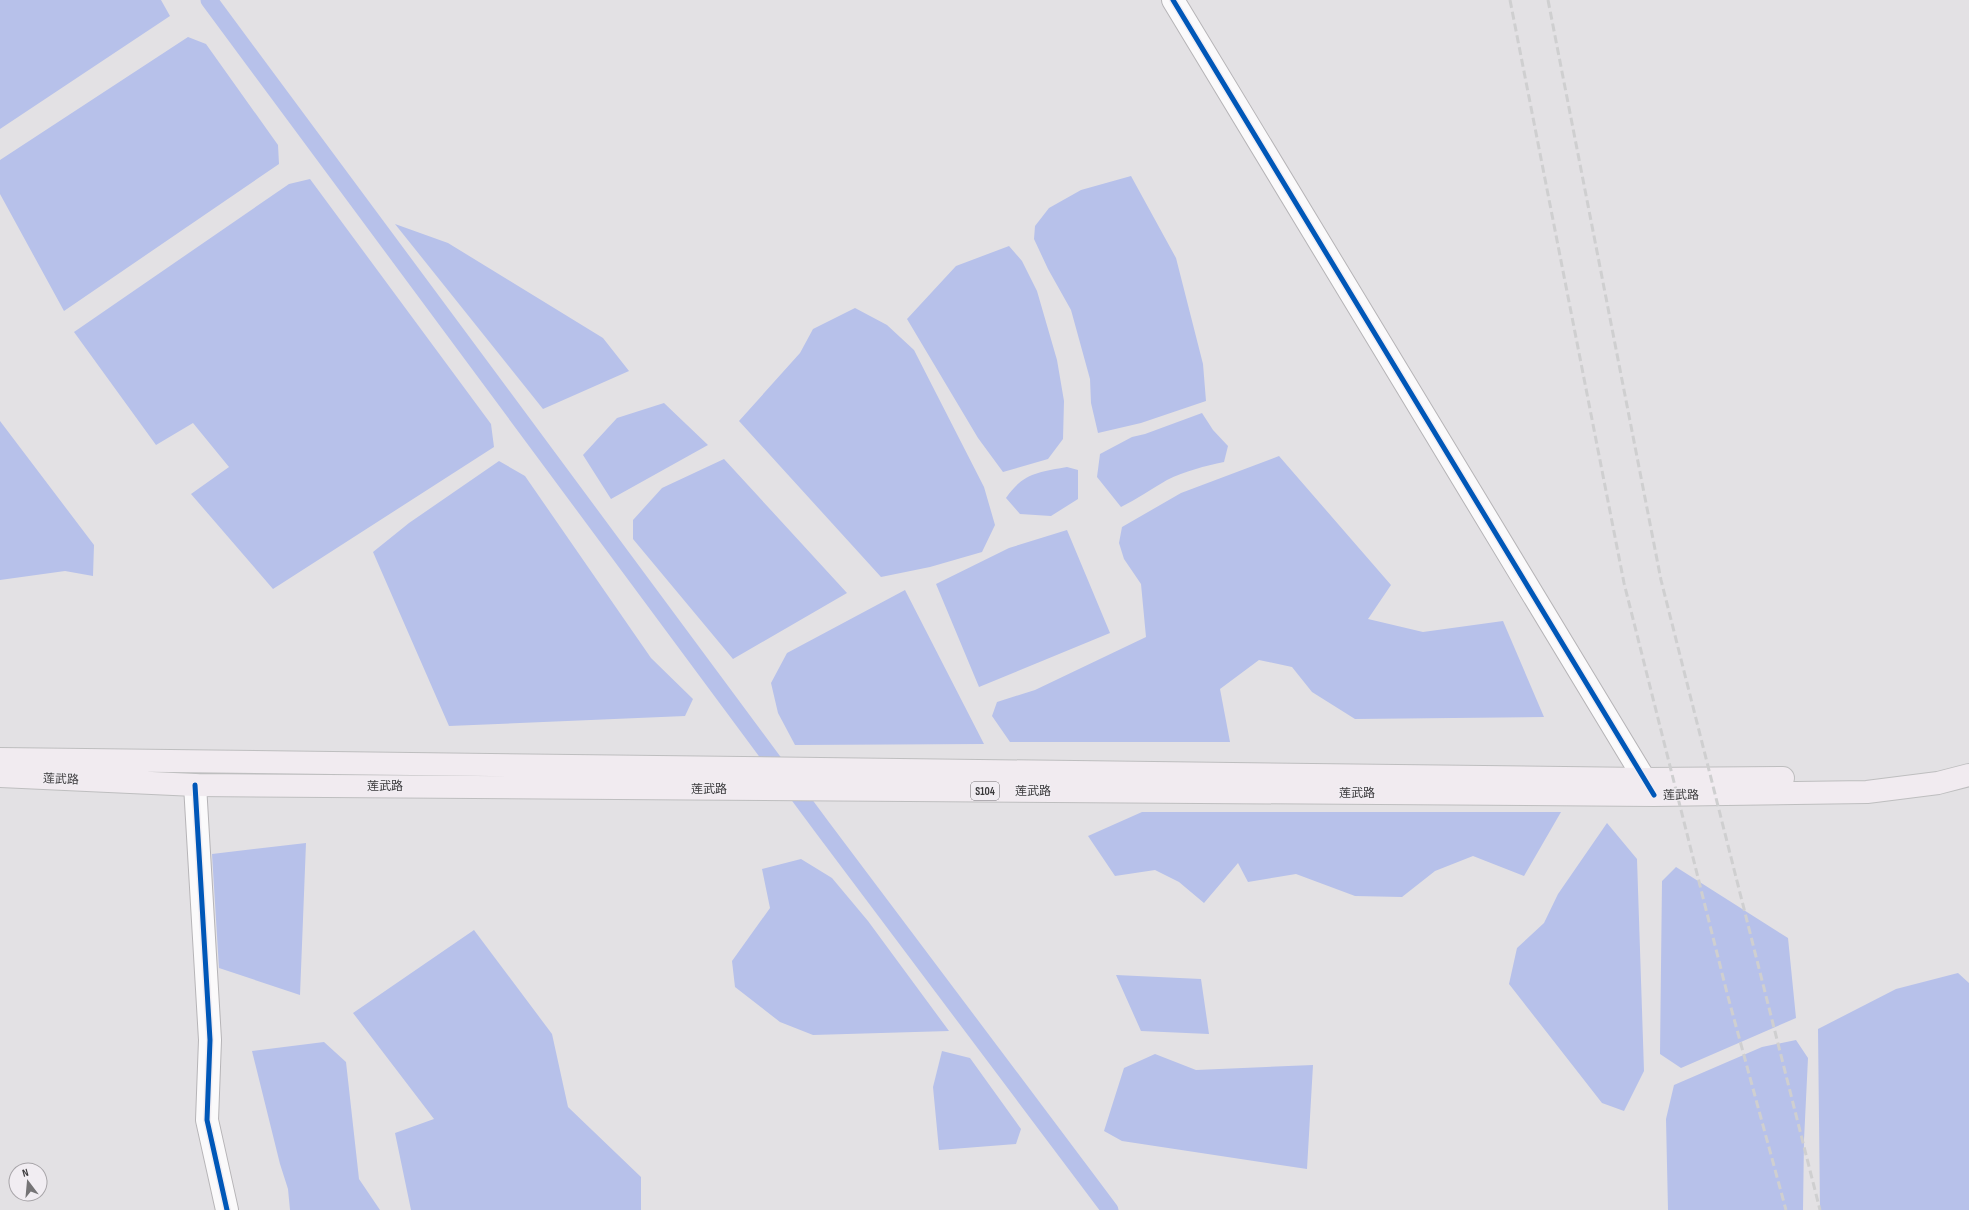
<svg xmlns="http://www.w3.org/2000/svg" width="1969" height="1210" font-family="'Sofia Sans Condensed','Noto Sans SC',sans-serif">
<style>
.water{fill:#b7c1ea}
.lines{fill:none;stroke-linecap:round;stroke-linejoin:round}
.canal{stroke:#b7c1ea;stroke-width:17}
.minor-casing{stroke:#b6b4b7;stroke-width:24}
.major-casing{stroke:#bebebf;stroke-width:24}
.minor{stroke:#fbfafb;stroke-width:22}
.major{stroke:#f1ebf0;stroke-width:22}
.rail{stroke:#cfcfd0;stroke-width:3;stroke-dasharray:8 4;stroke-linecap:butt}
.cycleway-casing{stroke:#f1edf2;stroke-width:8}
.cycleway{stroke:#0057b8;stroke-width:5}
.labels{text-anchor:middle;stroke-width:3;stroke-linejoin:round;paint-order:stroke}
.shield{fill:#f1edf2;stroke:#716f72;stroke-width:1}
.shield-label{font-size:11px;font-weight:bold;fill:#3a393b}
.street-label{font-size:12px;fill:#3a393b;stroke:#f1edf2}
</style>
<rect width="100%" height="100%" fill="#e3e1e4"/>
<!-- water -->
<path class="water" d="M0 0H161L170 16 0 129Z
M188 37 206 44 278 145 279 164 64 311 0 194V160Z
M1131 176 1176 258 1203 364 1206 401 1141 423 1098 433 1091 403 1090 379 1071 310 1048 269 1034 239 1035 226 1049 208 1081 190Z
M310 179 491 424 494 447 273 589 191 494 229 467 193 423 156 445 74 332 289 184Z
M395 224 448 243 603 338 629 371 543 409Z
M1009 246 1022 261 1037 291 1057 360 1064 401 1063 439 1048 459 1003 472 978 438 907 319 956 266Z
M855 308 887 325 914 350 984 487 995 525 982 552 930 567 881 577 739 421 800 353 813 329Z
M664 403 708 445 611 499 583 455 617 418Z
M1202 413 1213 430 1228 446 1224 462C1205 466 1185 471 1167 480 1151 489 1137 499 1121 507L1097 477 1100 454 1132 437 1145 434Z
M0 421 94 545 93 576 65 571 0 580Z
M1279 456 1391 585 1368 619 1423 632 1503 621 1544 717 1355 719 1312 692 1292 667 1259 660 1220 689 1230 742H1010L992 716 997 702 1035 690 1146 637 1141 584 1124 559 1119 543 1122 527 1181 493Z
M724 459 847 593 733 659 633 539V520L662 488Z
M499 461 525 476 651 658 693 699 685 716 449 726 373 552 409 523Z
M1067 467 1078 470V499L1051 516 1020 514 1006 498C1023 473 1039 472 1067 467Z
M1067 530 1110 633 979 687 936 584 1009 548Z
M905 590 984 744 795 745 778 713 771 683 787 653Z
M1142 812H1561L1524 876 1473 856 1435 871 1402 897 1355 896 1296 874 1248 882 1238 863 1204 903 1179 882 1155 870 1115 876 1088 836Z
M1607 823 1637 859 1644 1071 1624 1111 1602 1103 1509 984 1517 948 1544 923 1558 894Z
M306 843 300 995 219 968 212 854Z
M801 859 832 878 868 921 949 1031 813 1035 780 1022 735 987 732 961 770 908 762 869Z
M1676 867 1788 938 1796 1018 1681 1068 1660 1054 1662 881Z
M474 930 552 1034 568 1107 641 1177V1210H411L395 1133 434 1119 353 1013Z
M1958 973 1969 983V1210H1820L1818 1029 1896 989Z
M1116 975 1201 979 1209 1034 1141 1031Z
M1796 1040 1808 1058 1804 1140 1803 1210H1668L1666 1119 1674 1085 1762 1047Z
M324 1042 346 1062 359 1179 380 1210H290L288 1189 280 1164 252 1051Z
M942 1051 970 1058 1021 1129 1016 1144 939 1150 933 1087Z
M1155 1054 1196 1070 1313 1065 1307 1169 1122 1141 1104 1131 1124 1068Z"/>
<g class="lines">
<!-- canal -->
<path class="canal" d="M209 0 822 827 1110 1210"/>
<!-- minor casing -->
<g class="minor-casing">
<path id="minor" d="M1173 0 1653 793
M195 785 210 1040 207 1120 227 1210"/>
</g>
<!-- major casing -->
<g class="major-casing">
<path id="major" d="M0 759 1644 779 1783 778
M0 776 195 785 1654 795 1867 792 1938 783 1969 775"/>
</g>
<!-- minor -->
<use href="#minor" class="minor"/>
<!-- major -->
<use href="#major" class="major"/>
<!-- rail -->
<path class="rail" d="M1510 0 1624 583 1727 993 1786 1210
M1548 0 1661 580 1820 1210"/>
<!-- cycleway casing -->
<g class="cycleway-casing">
<path id="cycleway" d="M1173 0 1654 795
M195 785 210 1040 207 1120 227 1210"/>
</g>
<!-- cycleway -->
<use href="#cycleway" class="cycleway"/>
</g>
<g class="labels">
<!-- shield labels -->
<rect class="shield" x="971" y="782" width="28" height="18" rx="3"/>
<g class="shield-label">
<text x="985" y="795">S104</text>
</g>
<!-- street labels -->
<g class="street-label">
<text transform="translate(61 779) rotate(2)" y="4">莲武路</text>
<text x="385" y="790">莲武路</text>
<text x="709" y="793">莲武路</text>
<text x="1033" y="795">莲武路</text>
<text x="1357" y="797">莲武路</text>
<text transform="translate(1681 795) rotate(-1)" y="4">莲武路</text>
</g>
</g>
<!-- north arrow -->
<g transform="translate(28 1182) rotate(344)"><circle r="19" fill="#f1edf2" stroke="#a8a5a9"/>
<path d="M0-3L7 15L0 10L-7 15Z" fill="#757476"/>
<text y="-6" font-size="11" font-weight="bold" text-anchor="middle" fill="#3a393b">N</text>
</g>
</svg>
